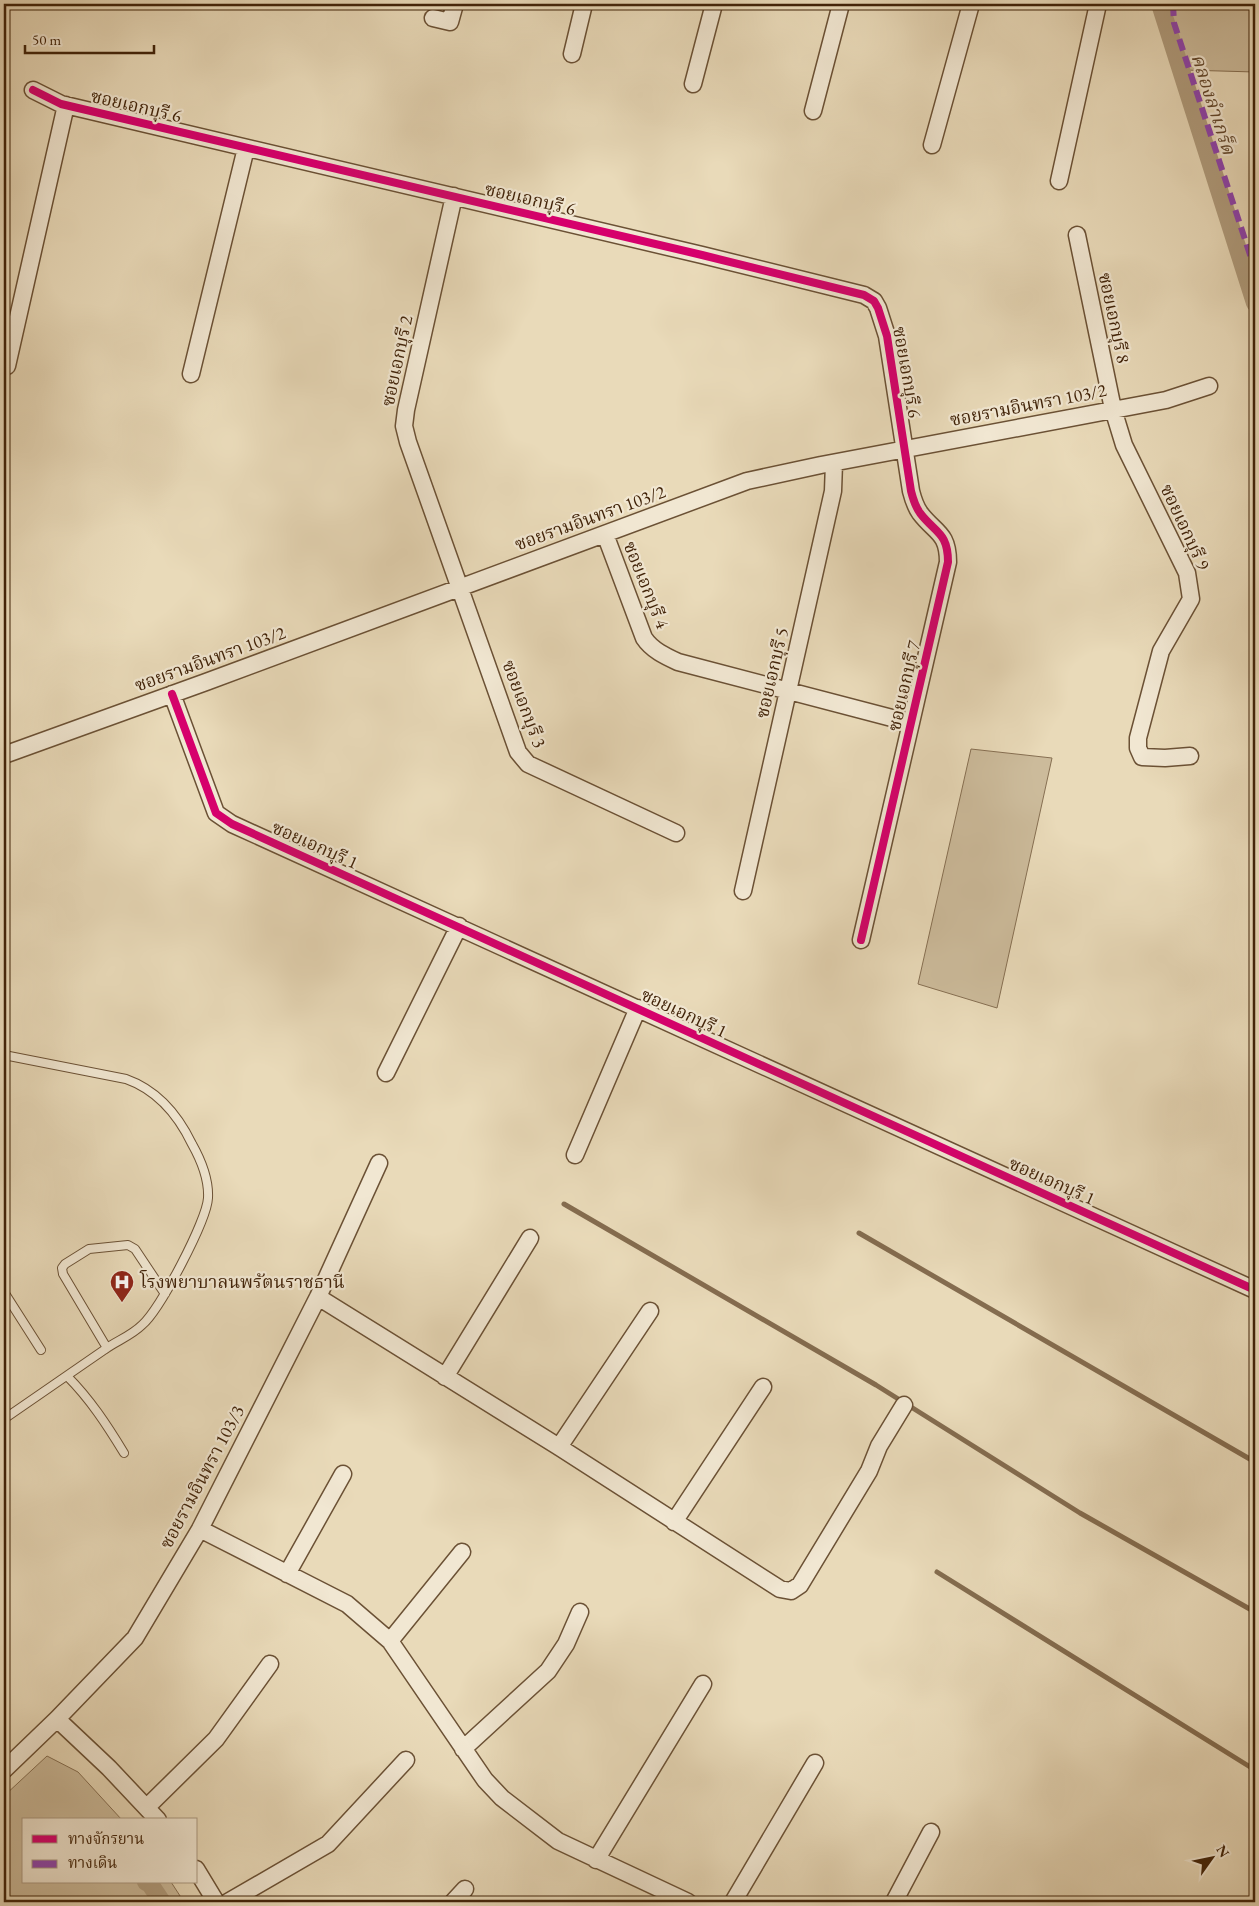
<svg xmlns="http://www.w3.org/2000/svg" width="1259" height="1906" font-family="'EB Garamond','Noto Serif Thai',serif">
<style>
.green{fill:#ccbb9b;stroke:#866f52}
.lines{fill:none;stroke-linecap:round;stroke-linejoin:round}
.stream{stroke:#846c4f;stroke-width:5}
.canal{stroke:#b09c7d;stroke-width:18}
.service-casing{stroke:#6b5135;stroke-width:10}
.minor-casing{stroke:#6b5135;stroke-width:19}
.service{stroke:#f1e7d2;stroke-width:8}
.minor{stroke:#f1e7d2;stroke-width:16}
.quiet{stroke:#8e44ad;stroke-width:6;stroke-dasharray:12 6;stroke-linecap:butt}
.cycleway-casing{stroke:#f1e7d2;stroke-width:11}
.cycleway{stroke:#d6006c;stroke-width:8}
.labels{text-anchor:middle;stroke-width:4.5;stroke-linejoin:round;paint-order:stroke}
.street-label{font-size:18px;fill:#412309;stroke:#f1e7d2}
.poi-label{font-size:18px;fill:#412309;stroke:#f1e7d2;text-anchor:start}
.water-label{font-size:19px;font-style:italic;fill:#62472c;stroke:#f1e7d2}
</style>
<rect width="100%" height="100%" fill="#e9dab9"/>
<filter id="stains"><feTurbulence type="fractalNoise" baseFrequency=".004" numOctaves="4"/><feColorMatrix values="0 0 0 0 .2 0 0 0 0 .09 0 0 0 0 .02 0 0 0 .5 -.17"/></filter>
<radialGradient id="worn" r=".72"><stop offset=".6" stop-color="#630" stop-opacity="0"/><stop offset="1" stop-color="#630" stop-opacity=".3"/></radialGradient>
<!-- green -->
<path class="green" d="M1166 4H1255V72L1185 70Z
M971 749 1052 758 997 1008 918 984Z
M47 1756 78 1772 122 1820H24V1882H171L184 1902H4V1796Z"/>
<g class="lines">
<!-- stream -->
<path class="stream" d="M564 1204 876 1385 1080 1513 1255 1612
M859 1233 1255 1462
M937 1572 1255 1770"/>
<!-- canal -->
<path class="canal" d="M1160 4 1255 303
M146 1882 150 1884 162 1902"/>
<!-- service casing -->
<g class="service-casing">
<path id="service" d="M4 1055 126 1079C157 1090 178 1115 192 1144 201 1160 209 1179 208 1198 207 1220 160 1310 142 1325 131 1336 116 1341 104 1350 71 1373 37 1396 4 1419
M4 1292 41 1350
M107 1348 63 1274 62 1268 65 1264 89 1249 128 1245 135 1249 165 1294
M67 1376C90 1399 107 1425 124 1453"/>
</g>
<!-- minor casing -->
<g class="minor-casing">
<path id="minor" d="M433 18 450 22 455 4
M572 54 584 4
M693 84 714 4
M33 90 61 104 702 255 864 295 874 301 878 308 887 336 911 491C913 499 915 506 920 513 935 533 948 532 948 562L861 940
M813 111 841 4
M932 145 971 4
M1059 181 1098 4
M454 196 406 410 404 426 408 442 518 752 528 764 676 833
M1077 235 1113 409 1124 445 1187 573 1191 599 1161 651 1138 738V748L1142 757 1165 758 1190 756
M7 366 66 105
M191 374 246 148
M605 534 644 638C652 650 665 656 678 662L911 723
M172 694 216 813 232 824 1255 1290
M4 755 206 682 747 481 821 465 1166 400 1209 386
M743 891 833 491 834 463
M386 1073 459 926
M575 1155 638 1008
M318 1297 559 1447 780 1589 791 1591 800 1585 869 1471 879 1446 904 1405
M445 1377 530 1238
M559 1447 650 1311
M674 1522 763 1387
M200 1529 347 1604 390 1641 485 1780 502 1798 558 1841 688 1902
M287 1574 343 1474
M390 1641 462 1552
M57 1719 109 1768 158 1820
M463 1749 548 1671 566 1644 580 1612
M4 1770 57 1719 135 1638 200 1529 318 1297 379 1163
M147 1807 216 1739 270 1664
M596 1860 703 1684
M196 1869 216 1902
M228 1902 328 1844 406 1760
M453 1902 465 1889
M733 1902 815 1763
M894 1902 931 1832"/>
</g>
<!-- service -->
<use href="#service" class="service"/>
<!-- minor -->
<use href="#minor" class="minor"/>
<!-- quiet -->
<path class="quiet" d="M1173 4 1174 23 1255 270"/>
<!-- cycleway casing -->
<g class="cycleway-casing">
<path id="cycleway" d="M33 90 61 104 702 255 864 295 874 301 878 308 887 336 911 491C913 499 915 506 920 513 935 533 948 532 948 562L861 940
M172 694 216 813 232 824 1255 1290"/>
</g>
<!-- cycleway -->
<use href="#cycleway" class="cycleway"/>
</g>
<!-- icons -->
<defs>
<g id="hospital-pin" transform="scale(1.25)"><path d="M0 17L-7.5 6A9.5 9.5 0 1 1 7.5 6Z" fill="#8f2418" stroke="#f1e7d2"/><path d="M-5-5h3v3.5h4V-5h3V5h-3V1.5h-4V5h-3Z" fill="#fff"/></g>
</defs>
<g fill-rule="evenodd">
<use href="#hospital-pin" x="122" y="1282"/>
</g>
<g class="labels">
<!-- street labels -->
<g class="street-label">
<text transform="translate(136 106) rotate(13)" y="6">ซอยเอกบุรี 6</text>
<text transform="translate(530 199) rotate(13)" y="6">ซอยเอกบุรี 6</text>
<text transform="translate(1114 318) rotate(78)" y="6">ซอยเอกบุรี 8</text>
<text transform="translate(397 361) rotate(-78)" y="6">ซอยเอกบุรี 2</text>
<text transform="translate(907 372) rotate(80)" y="6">ซอยเอกบุรี 6</text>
<text transform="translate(1028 405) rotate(-11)" y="6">ซอยรามอินทรา 103/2</text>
<text transform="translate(590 518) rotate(-20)" y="6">ซอยรามอินทรา 103/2</text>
<text transform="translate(1185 527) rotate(65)" y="6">ซอยเอกบุรี 9</text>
<text transform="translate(646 585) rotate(68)" y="6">ซอยเอกบุรี 4</text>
<text transform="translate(210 659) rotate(-20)" y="6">ซอยรามอินทรา 103/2</text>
<text transform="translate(772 673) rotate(-77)" y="6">ซอยเอกบุรี 5</text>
<text transform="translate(904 686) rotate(-77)" y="6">ซอยเอกบุรี 7</text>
<text transform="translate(524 704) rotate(69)" y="6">ซอยเอกบุรี 3</text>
<text transform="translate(315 845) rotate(24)" y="6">ซอยเอกบุรี 1</text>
<text transform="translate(684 1013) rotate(25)" y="6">ซอยเอกบุรี 1</text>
<text transform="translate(1052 1181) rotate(24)" y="6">ซอยเอกบุรี 1</text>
<text transform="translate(202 1477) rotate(-62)" y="6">ซอยรามอินทรา 103/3</text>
</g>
<!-- poi labels -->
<g class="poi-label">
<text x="140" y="1288">โรงพยาบาลนพรัตนราชธานี</text>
</g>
<!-- water labels -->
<g class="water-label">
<text transform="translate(1214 104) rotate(72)" y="7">คลองลำเกร็ด</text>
</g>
</g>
<!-- margin -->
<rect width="1259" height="1906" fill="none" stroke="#e9dab9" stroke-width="20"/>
<rect x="5" y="5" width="1249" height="1896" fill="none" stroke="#412309" stroke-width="2.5"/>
<rect x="10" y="10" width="1239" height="1886" fill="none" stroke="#412309"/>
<!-- legend -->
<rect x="22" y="1818" width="175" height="65" fill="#f1e7d2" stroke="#ab9982"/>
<rect x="32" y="1835" width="25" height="8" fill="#d6006c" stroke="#ab9982"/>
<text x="68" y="1844" font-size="15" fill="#412309">ทางจักรยาน</text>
<rect x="32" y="1860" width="25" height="8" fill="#8e44ad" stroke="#ab9982"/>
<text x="68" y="1868" font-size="15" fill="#412309">ทางเดิน</text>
<!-- north arrow -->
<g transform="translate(1212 1858) rotate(57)" stroke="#f1e7d2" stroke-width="4" paint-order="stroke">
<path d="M0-4L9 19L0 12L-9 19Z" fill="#412309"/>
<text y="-8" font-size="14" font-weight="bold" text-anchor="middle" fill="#412309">N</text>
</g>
<!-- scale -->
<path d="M25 45v8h129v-8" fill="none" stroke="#412309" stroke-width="2.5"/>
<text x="32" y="45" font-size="15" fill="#412309" stroke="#f1e7d2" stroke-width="4" paint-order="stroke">50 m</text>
<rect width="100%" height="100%" filter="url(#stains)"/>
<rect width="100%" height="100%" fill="url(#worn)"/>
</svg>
